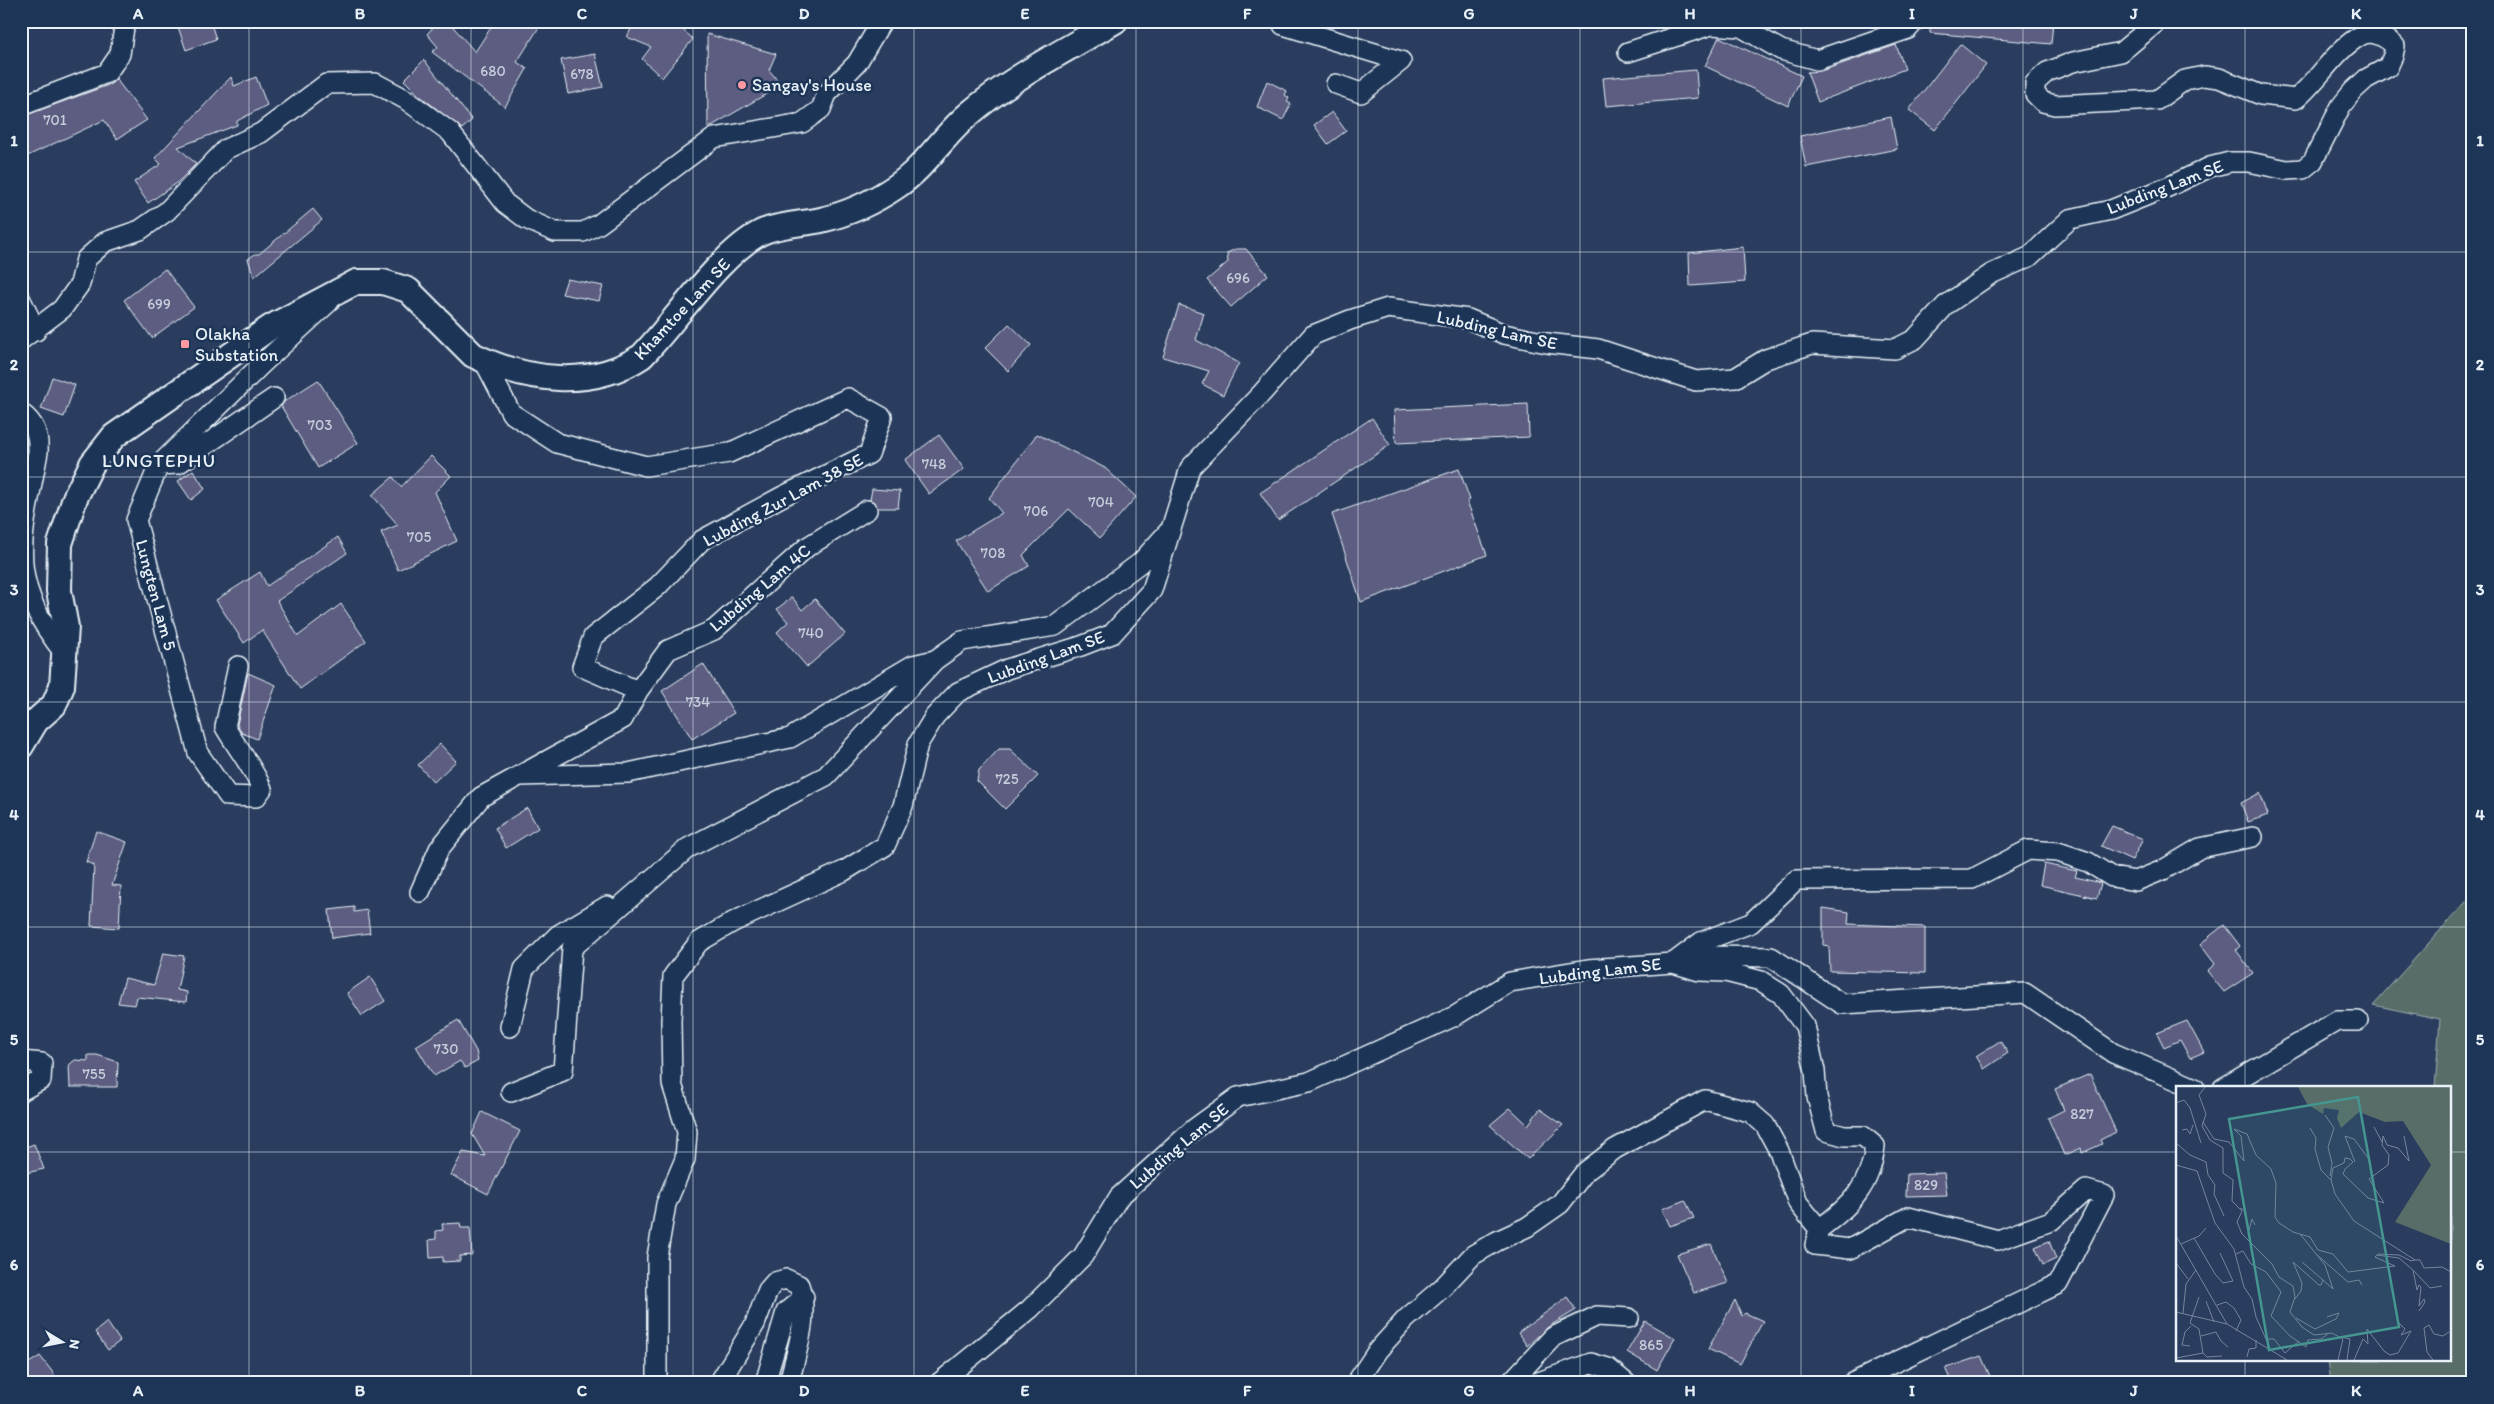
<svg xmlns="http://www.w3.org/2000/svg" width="2494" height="1404" font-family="Itim,sans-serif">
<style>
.green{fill:#596d68;stroke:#a0afb0}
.building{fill:#5c5d80;stroke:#e8f1f8}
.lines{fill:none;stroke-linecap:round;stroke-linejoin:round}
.minor-casing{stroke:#e8f1f8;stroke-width:22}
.major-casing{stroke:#e8f1f8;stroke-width:28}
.minor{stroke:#1d3557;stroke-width:19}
.major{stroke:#1d3557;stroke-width:24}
.grid{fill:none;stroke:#e8f1f8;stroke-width:1;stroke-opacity:0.55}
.poi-dot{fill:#ff9aa2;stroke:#1d3557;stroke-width:2}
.labels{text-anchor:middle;stroke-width:5;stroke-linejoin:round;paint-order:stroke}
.number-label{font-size:15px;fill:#c5ccda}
.poi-label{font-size:18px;fill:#e8f1f8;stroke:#1d3557;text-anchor:start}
.street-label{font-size:18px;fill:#e8f1f8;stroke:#1d3557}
.neighbourhood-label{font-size:19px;letter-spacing:1px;fill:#e8f1f8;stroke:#1d3557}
.inset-road{fill:none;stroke:#76859c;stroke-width:1}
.view{fill:#459590;fill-opacity:0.15;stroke:#459590;stroke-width:2.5}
.inset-edge{fill:none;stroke:#e8f1f8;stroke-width:2.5}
.neatline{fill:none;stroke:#e8f1f8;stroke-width:2}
.grid-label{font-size:16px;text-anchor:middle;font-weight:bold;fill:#e8f1f8}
</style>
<rect width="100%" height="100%" fill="#2a3d5f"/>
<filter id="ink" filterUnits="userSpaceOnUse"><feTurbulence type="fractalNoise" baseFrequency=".02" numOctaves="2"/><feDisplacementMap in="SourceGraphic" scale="10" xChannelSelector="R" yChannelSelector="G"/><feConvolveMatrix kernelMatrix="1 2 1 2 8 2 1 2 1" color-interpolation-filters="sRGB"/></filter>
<g filter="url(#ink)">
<!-- green -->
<path class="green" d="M2473 894V1383H2331L2328 1360H2450V1088H2435L2440 1019 2373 1005Z"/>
<!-- building -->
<path class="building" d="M176 21H210L216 39 186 50Z
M439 21H448L475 52 495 21H543L517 62 527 69 505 107 432 52 438 47 427 34Z
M635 21H673L693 39 662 78 642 59 651 47 627 37Z
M1930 21H2053L2051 44 1930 33Z
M707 34 776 54 769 70 778 81 775 89 708 128Z
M1719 37 1802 76 1788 106 1705 66Z
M1960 44 1986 65 1935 130 1909 110Z
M1896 45 1905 69 1818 102 1807 72 1821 71Z
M595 54 603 87 568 94 561 60Z
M424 60 472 120 462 129 419 95 404 80Z
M1696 70 1698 98 1606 106 1603 78Z
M231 77 234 86 256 77 267 105 237 121V125L178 147 196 164 177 183 148 203 134 182 161 164 155 158Z
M116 79 147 120 117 139 104 120 21 159V117L111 84Z
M1267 81 1287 91 1285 95 1289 98 1287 102 1291 104 1283 120 1257 107Z
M1332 112 1346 131 1328 144 1314 125Z
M1891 117 1897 149 1806 167 1800 136Z
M313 209 322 220 254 277 248 259 255 254H259Z
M1743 247 1745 282 1690 286 1689 253Z
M1236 249H1246L1268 275 1231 307 1207 280 1228 262 1227 253Z
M165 269 194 307 152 338 124 300Z
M567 279 603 286 599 301 562 294Z
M1179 305 1204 313 1196 340 1239 363 1223 395 1202 384 1209 371 1163 357Z
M1009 324 1031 345 1008 371 985 348Z
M52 377 75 385 64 417 41 409Z
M318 380 358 443 318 468 281 406 285 401Z
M1528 404 1529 437 1396 443 1394 410Z
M1372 418 1390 445 1278 520 1260 493Z
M1037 434 1105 468 1136 497 1100 538 1069 509 1023 555 1029 566 988 591 956 541 1002 513 989 498Z
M939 435 964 469 929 494 905 460Z
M431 456 451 476 435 492 457 541 398 570 381 532 398 525 372 495 393 477 401 487Z
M1459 469 1470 500 1467 501 1487 555 1361 602 1332 514Z
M193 470 205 489 191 500 178 481Z
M872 489 900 491 898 508H878L870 500Z
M338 537 347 553 277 601 298 636 341 604 366 641 300 689 262 630 244 643 216 600 260 572 267 586Z
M792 597 802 610 815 599 845 634 807 667 777 632 788 622 777 609Z
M703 664 734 713 692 739 662 691Z
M248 673 276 685 257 739 242 733 237 725Z
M440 744 456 761 434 782 418 765Z
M999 749H1010L1038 776 1005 809 977 781 979 770Z
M2260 793 2268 815 2248 822 2241 803Z
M527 808 538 828 506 848 495 828Z
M2112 826 2143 839 2132 860 2101 846Z
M96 831 127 842 112 885 121 886 119 928 91 926 94 865 86 862Z
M2044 864 2077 871 2075 877 2101 883 2097 898 2040 885Z
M354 907V912L367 910 370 933 332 938 329 910Z
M1823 908 1849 912 1848 924 1925 927V973L1830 971 1829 946 1823 945Z
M2224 925 2240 946 2236 950 2253 973 2224 992 2207 971 2215 964 2200 944Z
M163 953 184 956 177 990 187 992 186 1002 137 997 135 1005 118 1003 125 978 154 985Z
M370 977 385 1001 362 1016 347 993Z
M458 1020 476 1051 478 1061 465 1068 460 1061 434 1076 416 1046Z
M2187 1021 2204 1052 2190 1058 2180 1040 2164 1047 2157 1033Z
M2000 1041 2008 1053 1984 1069 1976 1056Z
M88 1055H97L118 1062 117 1087H70L69 1065 75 1060 88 1061Z
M2090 1074 2116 1132 2100 1140 2102 1144 2082 1153 2081 1148 2064 1155 2048 1118 2064 1110 2055 1089Z
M1510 1108 1528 1125 1540 1109 1563 1125 1528 1159 1490 1125Z
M482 1112 520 1131 488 1194 451 1175 463 1152 485 1156 472 1134Z
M34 1144 44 1169 21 1174V1149Z
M1944 1173 1947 1195 1906 1196 1907 1174Z
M1685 1200 1694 1218 1670 1226 1662 1209Z
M460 1223 461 1228H470L472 1255 460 1256V1261L443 1262V1257L430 1258 429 1240 436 1239V1231L443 1230 442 1224Z
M2049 1241 2056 1259 2043 1265 2035 1247Z
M1711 1244 1728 1283 1694 1293 1677 1254Z
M1567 1297 1576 1310 1548 1327 1527 1346 1518 1333Z
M1735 1300 1742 1316 1745 1313 1763 1321 1740 1364 1708 1349Z
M1645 1321 1675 1338 1657 1370 1627 1352Z
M107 1322 120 1341 108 1350 95 1332Z
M40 1356 61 1383H21V1368Z
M1981 1356 1993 1383H1953L1946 1368Z"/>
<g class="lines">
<!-- minor casing -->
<g class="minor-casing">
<path id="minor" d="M1287 21 1283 25 1401 61 1361 93 1336 84
M1628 52 1711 25 1741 27 1781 50 1817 60 1908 29 1915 21
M21 106 107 73 120 54 125 21
M21 300 36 331
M21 340 62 309 80 284 86 259 105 242 140 230 167 211 226 149 261 133 326 84 375 83 405 99 450 132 505 203 526 219 555 232H583L599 224 714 138 802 123 821 109 827 94 857 63 882 21
M483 359 511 413 557 443 646 466 729 453 848 398 882 417 869 454 781 497 702 540 657 587 593 637 582 667 638 691 623 719 519 776 628 773 790 738 913 665 935 660 962 641 1055 626 1140 563 1168 532
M21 413C35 423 39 435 38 452 22 540 4 578 65 654
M159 465 178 464 274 398
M238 666 225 727C237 748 253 767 262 789L256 797 228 796 198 753 136 520 159 465 263 363 329 302
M638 691 668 650 714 630 807 547 867 510
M420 892 439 849 481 797 519 776
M1679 962 1714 956 1771 957 1842 1004 2025 993 2113 1053 2195 1088
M1673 963 1701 942 1751 923 1796 880 1972 879 2028 850 2058 852 2088 862 2112 877 2136 881 2163 870 2200 848 2253 837
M510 1027 524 969 558 935 607 906
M21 1061 42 1063 41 1080 21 1091
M2223 1088 2337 1021H2358
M511 1092 563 1071 572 948 688 848 826 776 935 660
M1819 1229 1815 1245 1850 1249 1908 1217 1998 1240 2051 1221 2086 1190 2104 1195 2058 1284 1852 1383
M657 1383V1257L666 1204 685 1159 687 1132 672 1084 671 1021 673 976 699 942 733 922 844 871 885 846 903 806 918 744 935 716 958 692 1007 669 1081 646 1112 634 1152 590 1190 468 1262 393 1313 335 1350 320 1388 308 1468 319 1504 334 1547 343 1598 349 1696 381 1735 378 1766 359 1812 344 1895 349 1915 339 1946 305 1991 274 2029 257 2070 219 2111 210 2168 187 2210 167 2230 162H2249L2287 170 2303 169 2313 161 2341 106 2353 91 2366 79 2388 67 2393 56 2395 46C2386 37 2372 29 2360 36 2336 49 2318 81 2296 99L2261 95 2219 78 2204 76 2185 80 2157 100 2055 105 2043 102 2035 94V83L2047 72 2073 62 2121 52 2158 21
M719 1383 755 1324 768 1290 775 1282 786 1279 799 1285C810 1316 796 1352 789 1383
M765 1383 786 1312 804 1297
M939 1383 1030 1309 1083 1256 1119 1197 1194 1129 1238 1097 1309 1082 1455 1016 1510 982 1588 969 1673 963 1699 971 1726 972 1761 981 1781 994 1805 1026 1815 1071 1817 1097 1826 1131 1844 1136H1863L1875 1146C1871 1185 1851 1206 1819 1229L1798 1203 1779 1151 1765 1125 1750 1112 1705 1100 1615 1149 1585 1172 1560 1204 1527 1227 1497 1241 1473 1255 1442 1288 1406 1319 1378 1350 1356 1383
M1510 1383 1553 1337 1597 1316 1629 1318
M1536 1383 1591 1363 1608 1368 1626 1383"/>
</g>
<!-- major casing -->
<g class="major-casing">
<path id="major" d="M21 746 36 721 54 705 62 686 66 627 59 591 60 544 75 498 92 464 114 436 271 327 356 282H383L408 290 473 355C526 381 591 390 642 356 676 321 721 252 762 232 781 224 802 224 821 220 847 214 875 201 897 186 925 167 943 136 969 114 1012 77 1066 50 1115 21"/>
</g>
<!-- minor -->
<use href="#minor" class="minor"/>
<!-- major -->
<use href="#major" class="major"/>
</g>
</g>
<!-- grid -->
<path class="grid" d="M249 21V1383M471 21V1383M693 21V1383M914 21V1383M1136 21V1383M1358 21V1383M1580 21V1383M1801 21V1383M2023 21V1383M2245 21V1088M21 252H2473M21 477H2473M21 702H2473M21 927H2473M21 1152H2178M2450 1152H2473M2245 1360V1383"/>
<!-- markers -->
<g class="poi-dot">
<circle cx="742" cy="85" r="5"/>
<rect x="180" y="339" width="10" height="10" rx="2.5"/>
</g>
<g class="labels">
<!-- number labels -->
<g class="number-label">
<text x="493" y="76">680</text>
<text x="582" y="79">678</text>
<text x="55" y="125">701</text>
<text x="1238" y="283">696</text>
<text x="159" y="309">699</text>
<text x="320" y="430">703</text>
<text x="934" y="469">748</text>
<text x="1101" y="507">704</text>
<text x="1036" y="516">706</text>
<text x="419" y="542">705</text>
<text x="993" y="558">708</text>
<text x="811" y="638">740</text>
<text x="698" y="707">734</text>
<text x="1007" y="784">725</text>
<text x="446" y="1054">730</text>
<text x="94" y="1079">755</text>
<text x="2082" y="1119">827</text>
<text x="1926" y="1190">829</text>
<text x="1651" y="1350">865</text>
</g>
<!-- poi labels -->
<g class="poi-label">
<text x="752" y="91">Sangay's House</text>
<text x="195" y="340">Olakha<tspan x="195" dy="21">Substation</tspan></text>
</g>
<!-- street labels -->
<g class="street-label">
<text transform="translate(2165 187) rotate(-21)" y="6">Lubding Lam SE</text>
<text transform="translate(682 309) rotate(-47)" y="6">Khamtoe Lam SE</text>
<text transform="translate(1497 330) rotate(13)" y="6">Lubding Lam SE</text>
<text transform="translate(783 500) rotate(-28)" y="6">Lubding Zur Lam 38 SE</text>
<text transform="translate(760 588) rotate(-40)" y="6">Lubding Lam 4C</text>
<text transform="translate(156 595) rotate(75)" y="6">Lungten Lam 5</text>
<text transform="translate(1046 657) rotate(-20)" y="6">Lubding Lam SE</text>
<text transform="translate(1600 971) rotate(-7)" y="6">Lubding Lam SE</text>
<text transform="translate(1179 1146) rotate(-40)" y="6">Lubding Lam SE</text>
</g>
<!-- neighbourhood labels -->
<g class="neighbourhood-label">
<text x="159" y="467">LUNGTEPHU</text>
</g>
</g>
<!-- overview -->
<g transform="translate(2176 1086)">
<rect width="275" height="275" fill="#2a3d5f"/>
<path d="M122 1H275V158L219 136 255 79 227 35 209 36 183 26 165 42 161 32 163 24 148 22 147 28 131 18Z" fill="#596d68"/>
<path class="inset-road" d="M29 1 23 9 30 28 26 40 34 54 47 62V87L57 94 56 115 66 125 61 136 66 148 96 178 103 191 117 200 119 211 114 226 126 241 138 249 156 247 167 253 162 274M0 17 8 14 14 22 25 57M149 29 158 42 152 61 156 77 154 90M27 36 38 53 53 56 68 75 65 50 58 43 71 48 80 69 95 83 100 97 99 131 103 137 117 146 134 151 142 164 157 168 172 186 219 180 199 171 202 168 223 169 235 175 239 174 178 135 159 108 155 94 157 82 168 77 169 72 174 73 177 76 169 83 167 88 192 112 208 117 193 93 212 79 213 69 206 59 207 50 211 59 222 62 233 75 228 50M198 41 206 56M134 42 140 52 139 63 145 84 155 94M6 44 11 43 14 48 17 39M0 57 14 69 30 76 32 89 39 99 38 108 48 130M179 76 169 50 178 53 192 72M0 79 21 85 39 137 58 163 68 201 76 213 80 231 94 262M64 122 68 124 73 144 76 133 79 139M0 150 51 238M18 152 39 188 47 197 57 195 44 167M5 158 23 150 30 142M60 168 67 165 75 178 90 186 105 206 95 230 114 250 130 261 132 254 145 253 153 247M140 168 172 196 183 194 186 199M201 169 223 172 237 184 241 204 243 199 245 201 243 220 248 213 249 216 243 225M239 174H244L248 182 266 181 275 186M126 176 147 194M0 177 12 193M238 185 254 202 266 200M119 213 125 205 126 197 117 176 143 199H145L147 194 157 203 149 179 124 148M30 215 38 236M41 219 50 216 58 222 65 234 60 245M0 226 51 238 111 274M7 227 10 198 20 184M120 232 139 243 160 233 163 227 151 231M25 250 40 246 45 255 52 261M165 251 174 253 171 274M92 253H98L109 267 123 255M14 260 6 259 9 246 15 240M27 267 31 271 46 270M71 271 73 263 80 262V254M0 272 27 267 23 243 14 237 23 211M178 274 187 253 192 258 191 243 208 265 214 269 222 267 235 245 225 249 229 243 221 235M257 274 251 266 248 242 253 239 258 248 267 250 273 246"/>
<path class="view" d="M182 11 223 241 93 264 53 33Z"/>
<rect width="275" height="275" class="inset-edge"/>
</g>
<!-- margin -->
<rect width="2494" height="1404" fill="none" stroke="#1d3557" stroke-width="55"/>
<!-- north arrow -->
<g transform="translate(62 1342) rotate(100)" stroke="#1d3557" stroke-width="4" paint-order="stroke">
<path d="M0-4L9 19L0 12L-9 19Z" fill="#e8f1f8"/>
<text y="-8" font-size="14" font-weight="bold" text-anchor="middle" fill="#e8f1f8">N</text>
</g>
<rect x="28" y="28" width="2438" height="1348" class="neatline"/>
<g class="grid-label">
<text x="138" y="19">A</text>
<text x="360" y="19">B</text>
<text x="582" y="19">C</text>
<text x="804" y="19">D</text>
<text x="1025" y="19">E</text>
<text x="1247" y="19">F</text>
<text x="1469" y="19">G</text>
<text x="1690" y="19">H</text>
<text x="1912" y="19">I</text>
<text x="2134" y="19">J</text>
<text x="2356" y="19">K</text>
<text x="14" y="146">1</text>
<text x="2480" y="146">1</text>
<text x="14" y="370">2</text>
<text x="2480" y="370">2</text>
<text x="14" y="595">3</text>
<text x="2480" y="595">3</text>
<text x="14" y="820">4</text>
<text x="2480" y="820">4</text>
<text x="14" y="1045">5</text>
<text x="2480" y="1045">5</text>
<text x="14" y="1270">6</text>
<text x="2480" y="1270">6</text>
<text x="138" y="1396">A</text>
<text x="360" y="1396">B</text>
<text x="582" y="1396">C</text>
<text x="804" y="1396">D</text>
<text x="1025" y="1396">E</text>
<text x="1247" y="1396">F</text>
<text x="1469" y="1396">G</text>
<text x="1690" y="1396">H</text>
<text x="1912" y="1396">I</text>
<text x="2134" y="1396">J</text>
<text x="2356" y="1396">K</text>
</g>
</svg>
